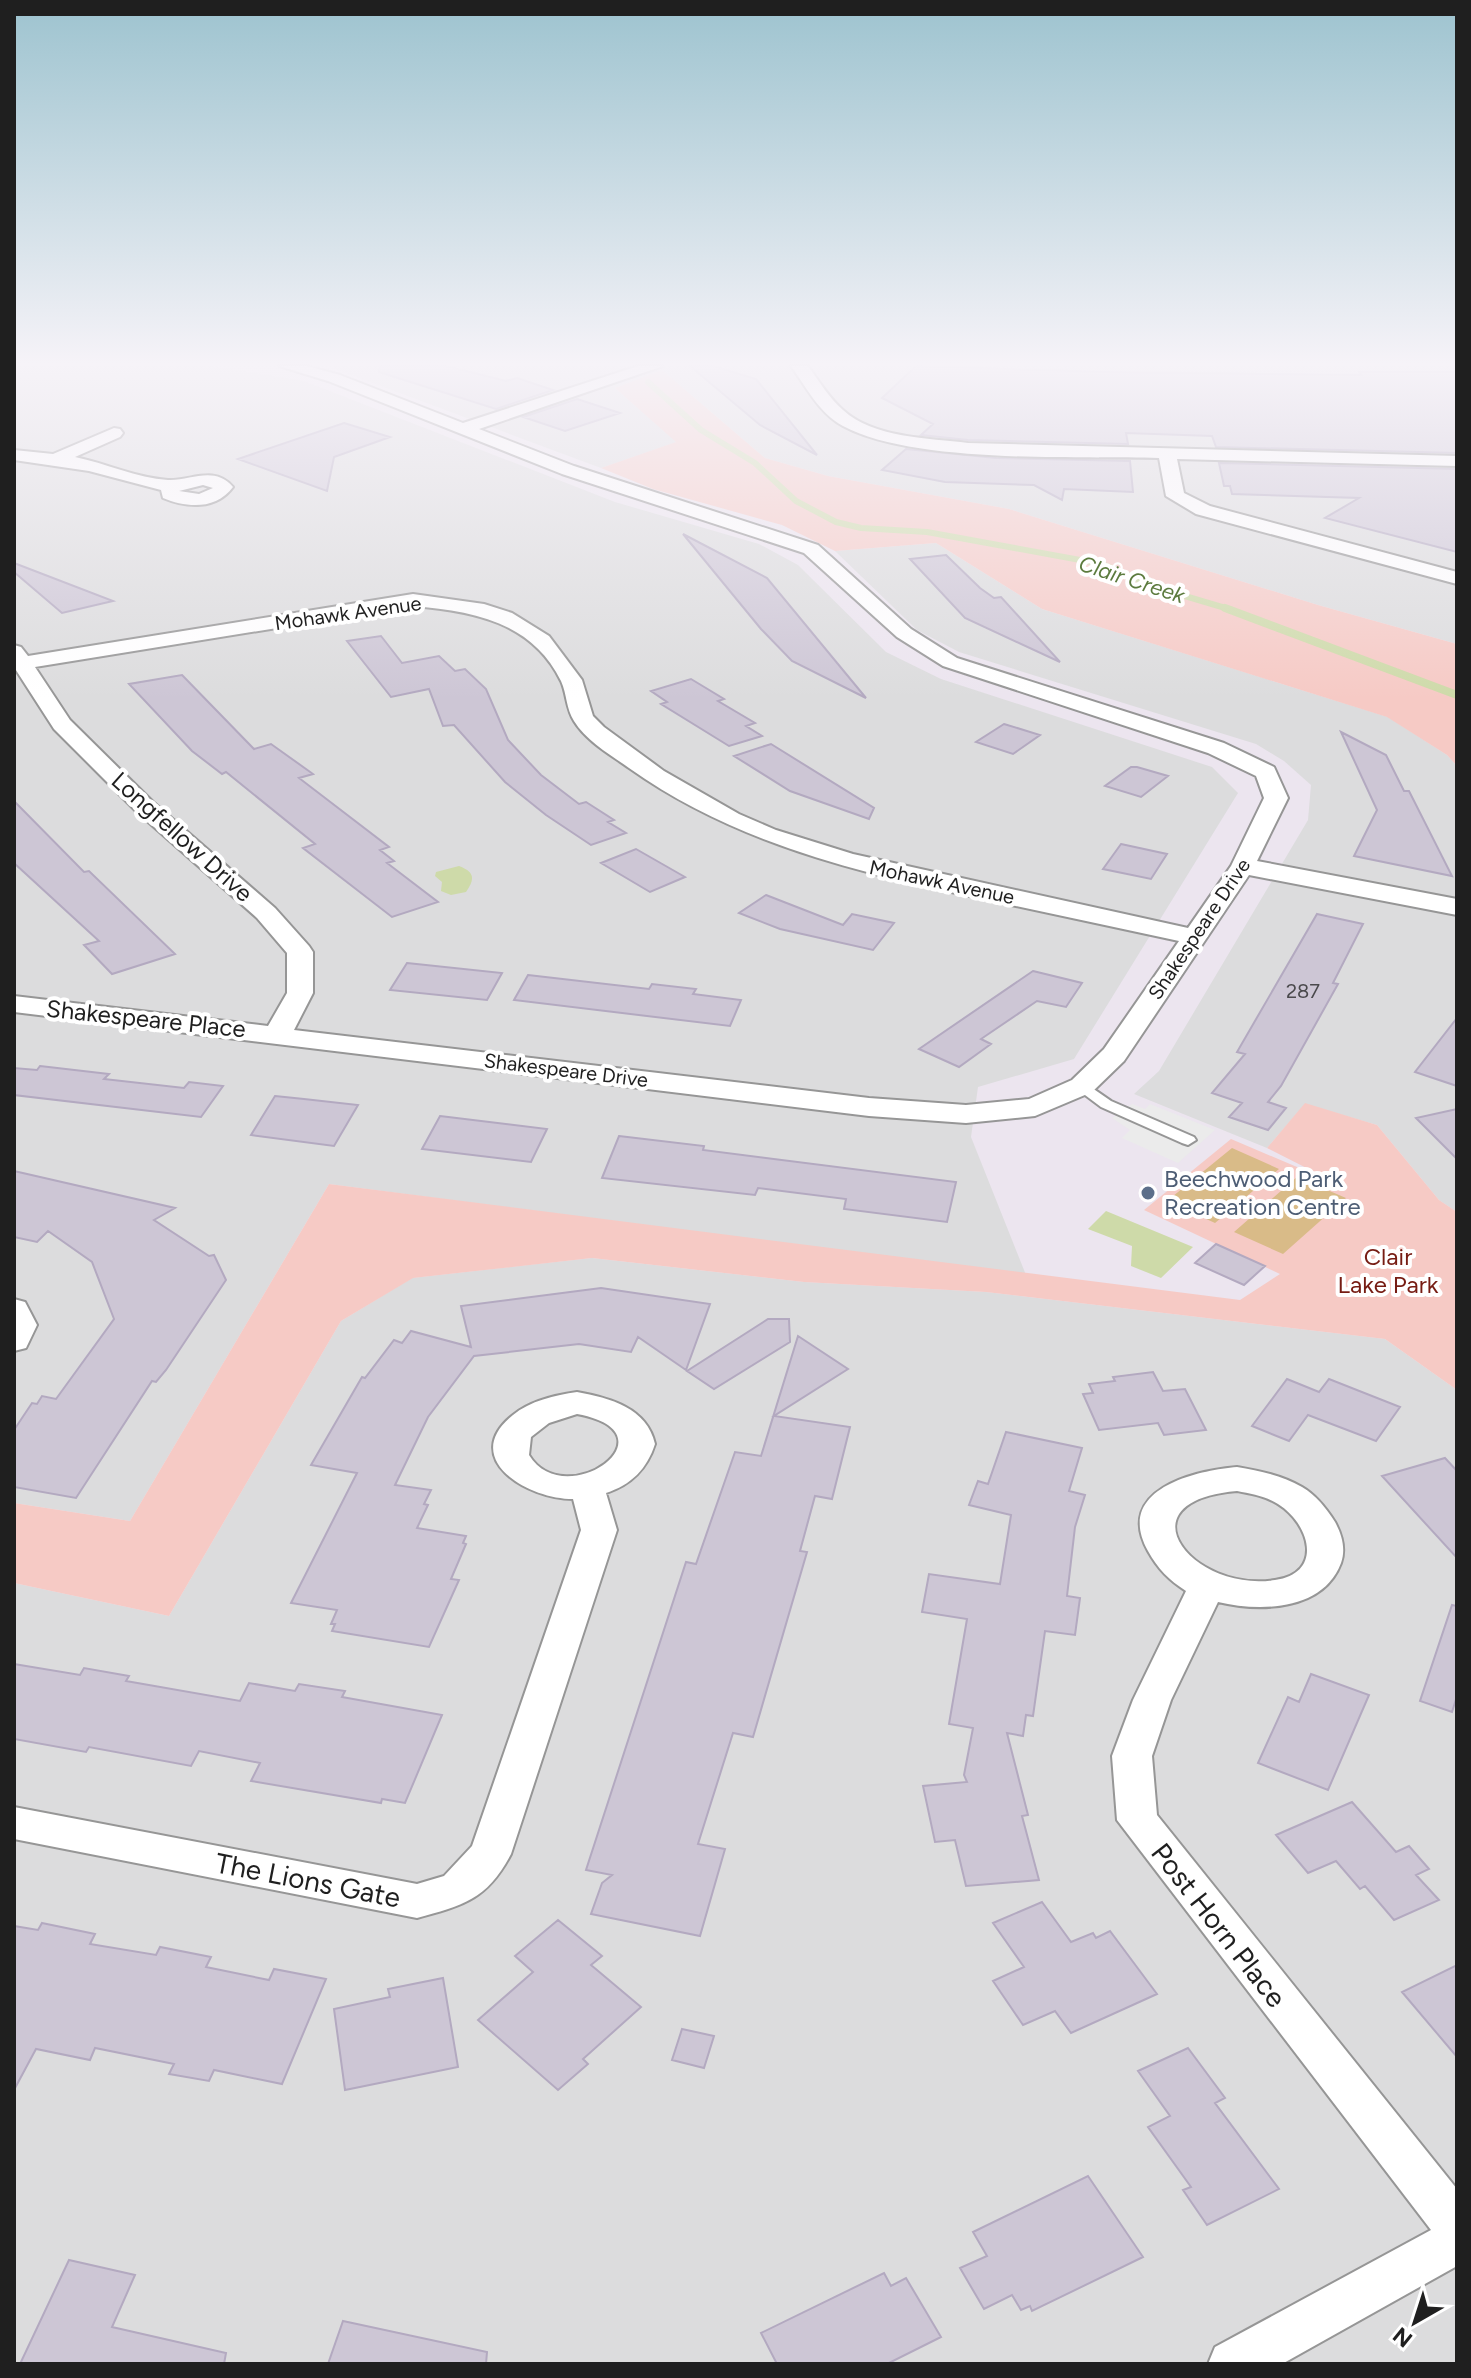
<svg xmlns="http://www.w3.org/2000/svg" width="1471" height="2378" font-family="Figtree,sans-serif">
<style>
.residential{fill:#dcdcdd}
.park{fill:#f6cac5}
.pitch{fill:#d9bb88}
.parking{fill:#ebebeb}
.water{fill:#cedaa9}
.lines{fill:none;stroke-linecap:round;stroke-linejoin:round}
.stream-far1{stroke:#cedaa9;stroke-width:6}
.stream{stroke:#cedaa9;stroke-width:8}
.building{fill:#cdc6d5;stroke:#b3a9c0;stroke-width:2}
.lane-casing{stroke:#969696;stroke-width:4}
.street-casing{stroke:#969696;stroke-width:4}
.lane{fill:#fff;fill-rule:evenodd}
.street{fill:#fff;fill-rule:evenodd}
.service-dot{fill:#5c6f8a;stroke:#fff;stroke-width:3}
.labels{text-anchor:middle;stroke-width:8;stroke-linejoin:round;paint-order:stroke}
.far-street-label{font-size:20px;fill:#1f1f1f;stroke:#fff}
.number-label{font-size:20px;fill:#4a494c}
.far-water-label{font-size:22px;font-style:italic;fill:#5c7b3e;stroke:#fff}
.street-label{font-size:24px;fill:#1f1f1f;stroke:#fff}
.service-label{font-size:24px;fill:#4e5e75;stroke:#fff;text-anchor:start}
.park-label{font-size:24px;fill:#761c13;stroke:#fff}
.near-street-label{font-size:28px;fill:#1f1f1f;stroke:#fff}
</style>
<rect width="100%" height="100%" fill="#ece5ef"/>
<!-- residential -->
<path class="residential" d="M14 366H213L304 381 615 502 759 544 798 565 886 652 941 679 1212 767 1238 793 1074 1059 978 1087 971 1137 1026 1275 329 1184 130 1521 14 1503Z
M327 366H1457V644L1318 605 1009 509 828 476 765 458 662 370 615 388 677 442 601 468Z
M936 543 1042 609 1388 717 1447 755 1457 766V1212L1439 1200 1377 1125 1305 1104 1267 1148 1134 1094 1159 1071 1308 820 1311 785 1284 761 1256 744 959 652 917 630 835 551Z
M592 1258 804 1282 986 1292 1385 1339 1457 1390V2364H14V1583L169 1616 341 1321 412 1278Z"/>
<!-- park -->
<path class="park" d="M662 370 765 458 828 476 1009 509 1318 605 1457 644V766L1447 755 1387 717 1042 609 936 543 835 551 782 525 653 489 601 468 676 442 615 388Z
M1305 1103 1377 1125 1439 1200 1457 1212V1390L1385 1339 986 1292 804 1282 592 1258 413 1278 341 1321 169 1616 14 1583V1503L130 1521 329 1184 1240 1300 1280 1274 1144 1210 1231 1139 1344 1187 1267 1148Z"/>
<!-- pitch -->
<path class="pitch" d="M1232 1148 1279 1169 1215 1223 1167 1201Z
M1297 1177 1346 1198 1283 1254 1234 1232Z"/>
<!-- parking -->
<path class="parking" d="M1132 1104 1145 1109 1150 1104 1215 1130 1178 1163 1122 1138 1130 1130 1112 1118Z"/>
<!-- water -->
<path class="water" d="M459 866C475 872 475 879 466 892L451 895 441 891 442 882 435 876 436 872Z
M1106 1211 1193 1247 1161 1278 1131 1266 1132 1246 1088 1229Z"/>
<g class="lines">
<!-- stream-far1 -->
<path class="stream-far1" d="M648 382 701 430 755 463 796 501 836 522 861 528 927 532 1102 564 1158 588 1232 610"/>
<!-- stream -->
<path class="stream" d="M1225 608 1457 695"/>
</g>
<!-- building -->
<path class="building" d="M380 366H446L506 381 517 378 553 390 496 409 379 372Z
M690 366H713L756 379 817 455 760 425Z
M916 366 1104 372 1361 375 1359 372H1457V453L1216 447 1212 436 1126 433 1128 444 968 440 921 435 933 424 882 398Z
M577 399 620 413 565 431 523 417Z
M344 423 390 437 334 457 327 491 238 459Z
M906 449 996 458 1130 461 1133 492 1064 489 1062 500 1034 485 945 482 882 470Z
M1219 463 1457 469V552L1325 518 1359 498 1232 494 1230 486H1224Z
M683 534 767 578 866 698 792 661 761 629Z
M946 555 980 588 994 598 1001 597 1060 662 965 618 910 559Z
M14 563 113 601 62 613 14 572Z
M381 636 402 663 439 656 455 671 465 669 486 689 508 740 541 775 579 804 586 802 614 820 608 822 626 833 591 845 546 815 505 782 454 725 443 726 429 689 391 697 347 641Z
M182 675 254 749 271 744 313 774 299 778 389 847 380 850 394 861 387 863 438 902 392 917 303 848 315 844 226 772 222 774 192 751 129 684Z
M691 679 724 699 718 701 755 723 746 726 762 736 729 746 661 704 667 702 651 691Z
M1004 724 1040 735 1013 754 976 742Z
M1341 732 1386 755 1404 791H1409L1452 876 1354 856 1377 810Z
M771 744 874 808 869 819 790 791 734 756Z
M1131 767H1137L1168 776 1141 797 1105 786Z
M14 801 84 872 89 871 175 954 112 974 84 945 99 941 14 863Z
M1121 844 1167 854 1151 879 1103 869Z
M636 849 685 877 650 892 601 863Z
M766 895 843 925 852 914 894 923 873 950 780 929 739 913Z
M1317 914 1363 924 1333 983 1338 984 1281 1086 1268 1102 1286 1108 1268 1130 1229 1117 1242 1103 1212 1093 1245 1054 1237 1052Z
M407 963 502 973 487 1000 390 990Z
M1033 971 1082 983 1066 1007 1037 1001 981 1039 991 1044 959 1067 919 1049Z
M528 975 649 989 652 984 696 989 693 994 741 1000 730 1026 514 1000Z
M1457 1018V1086L1415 1072Z
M40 1066 109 1074 104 1079 184 1088 189 1082 223 1086 201 1117 14 1095V1068L37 1070Z
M275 1096 304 1099 358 1105 334 1146 251 1135Z
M1457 1109V1159L1416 1118Z
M440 1116 547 1129 531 1162 422 1149Z
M619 1136 704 1146 703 1150 956 1182 947 1222 844 1209 846 1199 758 1188 755 1195 602 1178Z
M14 1171 175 1208 154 1220 209 1256 214 1255 226 1280 166 1370 156 1382 152 1381 76 1498 14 1487V1430L32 1403 37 1404 42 1396 56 1399 114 1319 92 1262 48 1231 37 1242 14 1237Z
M1216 1244 1265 1266 1244 1285 1195 1263Z
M601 1288 710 1304 686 1370 638 1337 631 1352 579 1344 474 1356 428 1417 395 1485 431 1490 424 1504 428 1505 417 1528 466 1536 463 1543 466 1544 451 1579 459 1580 429 1647 332 1631 335 1624H331L337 1610 291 1603 357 1473 311 1465 362 1377 365 1378 394 1340 402 1343 411 1331 471 1347 461 1306Z
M768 1319H789L790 1342 714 1389 687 1371Z
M798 1336 848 1369 774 1416 850 1427 832 1499 815 1496 800 1551 807 1552 753 1737 733 1733 698 1844 725 1849 700 1936 591 1914 602 1883 612 1875 586 1870 686 1562 696 1564 735 1452 761 1456Z
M1153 1372 1163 1391 1185 1389 1206 1430 1164 1435 1158 1423 1099 1430 1083 1394 1093 1393 1089 1384 1115 1381 1113 1377Z
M1287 1379 1319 1392 1329 1379 1400 1407 1376 1441 1308 1415 1289 1441 1252 1426Z
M1006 1432 1082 1448 1069 1491 1085 1495 1075 1527 1067 1596 1080 1598 1075 1635 1045 1631 1033 1716 1026 1715 1023 1736 1007 1733 1028 1815 1022 1816 1039 1880 966 1886 955 1840 935 1842 923 1786 967 1782 964 1775 973 1728 949 1724 967 1619 922 1612 929 1574 1000 1584 1011 1515 969 1505 978 1481 988 1484Z
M1445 1458 1457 1471V1558L1382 1476Z
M1452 1605 1457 1606V1696L1452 1712 1420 1701Z
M14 1664 80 1675 84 1668 129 1676 126 1681 240 1701 249 1683 295 1691 299 1684 345 1691 342 1697 442 1715 405 1803 382 1799 381 1803 251 1781 260 1763 199 1751 191 1766 89 1747 86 1752 14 1739Z
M1311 1674 1369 1695 1328 1790 1258 1763 1288 1697 1299 1702Z
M1352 1802 1396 1852 1409 1846 1429 1869 1416 1875 1439 1900 1394 1920 1365 1886 1360 1889 1336 1861 1308 1873 1276 1835Z
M1042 1902 1071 1942 1093 1933 1096 1938 1110 1931 1157 1994 1071 2033 1055 2011 1023 2025 993 1981 1024 1967 993 1923Z
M558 1920 602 1956 591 1965 641 2007 583 2059 588 2064 558 2090 478 2020 533 1972 515 1956Z
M42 1923 95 1934 90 1944 156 1955 160 1947 211 1957 206 1967 269 1980 274 1969 326 1979 282 2084 214 2070 209 2081 169 2074 174 2064 95 2048 90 2060 36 2049 14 2090V1926L38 1930Z
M1457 1965V2057L1402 1992Z
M443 1978 458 2067 345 2090 334 2009 390 1997 388 1989Z
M682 2029 714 2036 704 2068 672 2060Z
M1188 2048 1225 2098 1215 2103 1279 2189 1207 2225 1183 2190 1191 2187 1148 2127 1170 2116 1138 2071Z
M1088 2176 1143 2257 1032 2311 1030 2306 1021 2310 1012 2295 984 2309 960 2268 987 2256 973 2232Z
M69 2260 135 2275 112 2327 226 2353 224 2364H20Z
M884 2273 891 2286 906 2278 941 2337 887 2364H777L761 2333Z
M343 2321 487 2352 486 2364H328Z"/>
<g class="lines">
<!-- lane casing -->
<g class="lane-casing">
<path id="lane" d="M1082 1081 1111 1101 1194 1137 1196 1140 1188 1145 1182 1143 1101 1107 1077 1089 1074 1086Z"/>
</g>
<!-- street casing -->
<g class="street-casing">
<path id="street" d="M279 366H307L340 375 463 423 638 366H663L479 429 574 466 818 545 911 629 957 658 1224 743 1274 767 1288 798 1257 861 1457 899V915L1249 875 1124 1061 1092 1092 1035 1116 966 1123 869 1116 14 1012V996L268 1026 287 993V953L257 918 137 812 54 729 14 667V645L21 647 28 656 413 594 484 604 512 613 549 636 582 680 593 716 604 727 664 771 739 814 776 830 853 854 1188 928 1231 866 1264 798 1256 776 1208 753 943 666 897 637 804 553 562 474 328 381ZM413 606C473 611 532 622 561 681 567 694 566 709 574 721 586 741 611 755 629 768 736 844 858 872 983 899 1049 913 1114 927 1179 941L1104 1049 1072 1080 1029 1099 966 1105 869 1098 294 1030 313 993V952L309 946 275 908 153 802 70 720 35 667Z
M791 366H808C819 381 829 398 843 410 873 438 929 438 968 443L1457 456V466L1177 459 1184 493 1210 506 1457 572V584L1196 514 1166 496 1159 458C1077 456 913 464 843 426 820 414 806 387 791 366Z
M114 428 120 429 123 433 120 437 75 457C105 463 137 478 168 480 191 481 214 465 233 487 216 510 187 508 163 498L161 490 89 471 14 460V450L53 454ZM203 485 213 488 199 494 179 491Z
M14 1299 25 1302 37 1325 26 1348 14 1351Z
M577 1392C610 1398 647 1408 655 1444 647 1469 631 1485 606 1493L617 1530 511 1854C487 1900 463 1905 417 1918L14 1839V1807L417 1884 444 1876 472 1846 581 1530 573 1499C527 1499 459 1458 513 1415 530 1401 555 1395 577 1392ZM577 1414C679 1433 565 1514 529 1455L531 1437 549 1423Z
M1237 1467C1259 1471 1282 1475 1302 1487 1316 1495 1326 1508 1335 1522 1342 1535 1346 1549 1341 1563 1323 1611 1260 1612 1218 1602L1171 1700 1152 1756 1157 1815 1457 2189V2266L1282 2364H1208L1215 2347 1431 2230 1117 1820 1112 1756 1133 1700 1186 1591C1169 1580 1158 1569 1148 1551 1114 1490 1193 1471 1237 1467ZM1237 1491C1252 1494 1265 1496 1278 1504 1310 1524 1324 1573 1275 1580 1192 1593 1119 1501 1237 1491Z"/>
</g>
<!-- lane -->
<use href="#lane" class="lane"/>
<!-- street -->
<use href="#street" class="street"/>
</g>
<!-- sky -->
<linearGradient id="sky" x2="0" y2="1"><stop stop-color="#9dc3cf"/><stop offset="0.52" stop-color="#f6f3f8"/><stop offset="1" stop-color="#f6f3f8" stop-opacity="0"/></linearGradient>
<rect width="1471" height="699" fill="url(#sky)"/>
<!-- markers -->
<circle class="service-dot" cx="1148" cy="1193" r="8"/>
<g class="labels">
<!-- far-street labels -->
<g class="far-street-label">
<text transform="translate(348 613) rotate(-8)" y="7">Mohawk Avenue</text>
<text transform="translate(942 882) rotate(12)" y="7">Mohawk Avenue</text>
<text transform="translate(1199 929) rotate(-56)" y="7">Shakespeare Drive</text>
<text transform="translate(566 1070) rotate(7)" y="7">Shakespeare Drive</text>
</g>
<!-- number labels -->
<g class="number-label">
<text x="1303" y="998">287</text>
</g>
<!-- far-water labels -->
<g class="far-water-label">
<text transform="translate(1132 579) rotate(18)" y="8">Clair Creek</text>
</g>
<!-- street labels -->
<g class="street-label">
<text transform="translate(182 837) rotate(42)" y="8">Longfellow Drive</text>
<text transform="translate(146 1019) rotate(6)" y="8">Shakespeare Place</text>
</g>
<!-- service labels -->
<g class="service-label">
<text x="1164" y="1187">Beechwood Park<tspan x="1164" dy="28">Recreation Centre</tspan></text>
</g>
<!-- park labels -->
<g class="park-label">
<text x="1388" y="1265">Clair<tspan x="1388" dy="28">Lake Park</tspan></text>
</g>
<!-- near-street labels -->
<g class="near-street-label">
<text transform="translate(308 1880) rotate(11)" y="10">The Lions Gate</text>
<text transform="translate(1219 1925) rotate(52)" y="10">Post Horn Place</text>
</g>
</g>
<!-- border -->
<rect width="1471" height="2378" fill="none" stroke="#1f1f1f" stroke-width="32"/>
<!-- north arrow -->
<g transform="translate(1415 2322) rotate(219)" stroke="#ffffff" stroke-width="6" paint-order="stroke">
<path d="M0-6L14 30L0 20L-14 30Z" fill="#1f1f1f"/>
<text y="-12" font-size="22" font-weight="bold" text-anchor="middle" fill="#1f1f1f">N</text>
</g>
</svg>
